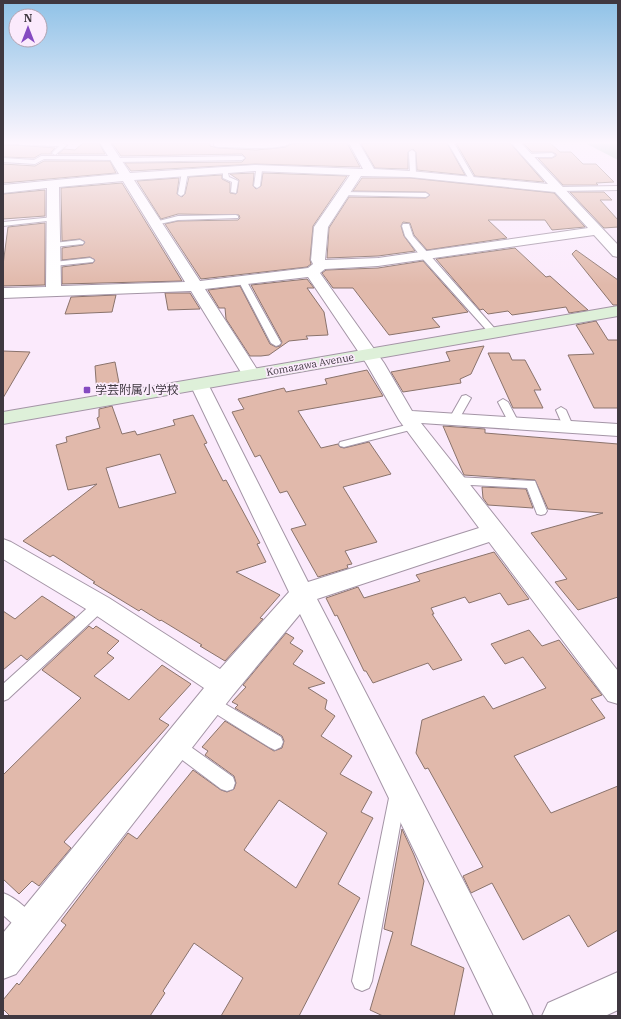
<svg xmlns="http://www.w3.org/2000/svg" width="621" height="1019" font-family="'IBM Plex Serif','Noto Sans JP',serif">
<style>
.green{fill:#a3c7b6}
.building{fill:#e1b9ab;stroke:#8a736c;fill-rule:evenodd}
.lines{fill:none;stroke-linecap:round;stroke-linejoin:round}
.service-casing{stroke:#a495a6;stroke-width:2}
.minor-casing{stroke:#a495a6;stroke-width:2}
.secondary-casing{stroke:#a495a6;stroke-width:2}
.service{fill:#fff;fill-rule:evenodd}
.minor{fill:#fff;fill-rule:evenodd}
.secondary{fill:#def0d9;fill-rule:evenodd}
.poi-dot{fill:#854ac1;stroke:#fbeafc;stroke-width:1.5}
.labels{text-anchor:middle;stroke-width:3.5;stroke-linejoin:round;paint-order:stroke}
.far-street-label{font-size:10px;fill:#3f3840;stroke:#fbeafc}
.poi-label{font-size:12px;fill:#3f3840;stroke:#fbeafc;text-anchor:start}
</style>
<rect width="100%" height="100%" fill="#fbeafc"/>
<!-- green -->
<path class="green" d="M585 143H618V160Z"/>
<!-- building -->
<path class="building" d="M83 143H99L105 154H58L64 149 75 150Z
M112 143H210V146L218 148 256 150 278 148 286 147 291 144 302 143H347L360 167 255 164 131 171 125 163 242 162 246 158 242 154 121 156Z
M371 143H447L465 175 417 170 416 152 413 149 408 152V169L375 168 361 144Z
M456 143H510L544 182 475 176Z
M523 143H550L560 152H571L583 164H596L614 182 596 183 598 185H563L538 158H552L556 156V154L552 152H532Z
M3 145H17L55 148 51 152 52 154H41L34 158 3 157Z
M44 161H110L116 173 3 183V164L35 166Z
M254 173 253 186 256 189 261 186 263 173 347 176 313 226 310 260 311 264 307 267 201 279 165 224 178 221 238 220 240 218 239 215 178 214 161 219 137 181 179 178 177 194 182 197 185 194 189 177 222 175V179L230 183V193L236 194 237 193 239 180 230 174Z
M362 178H410L554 193 585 227 552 230 545 220H488L507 238 427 250 414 235 410 223 403 222 401 226 404 236 415 251 378 256 327 258 329 228 349 197 426 198 430 195 426 192 353 191Z
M122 183 182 281 62 284V267L93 263 95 260 90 257 62 260V248L83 245 85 242 80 239 62 241 61 188Z
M45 190V216L3 219V194Z
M570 192H604L612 200H600L618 220V227L604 228Z
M45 223V285L3 286V265L8 227Z
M515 248 546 277 550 276 588 310 569 313 566 307 512 315 508 311 488 314 483 309 480 310 436 259Z
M576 250 618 280V305H613L572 254Z
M423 261 468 312 432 318 440 327 389 335 353 288H333L322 273 326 270 378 268Z
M307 279 314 288H307L324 312 328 335 306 336 308 339 289 341 269 355 261 356H250L226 319 225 308H219L208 290 240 286 270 344 276 347 280 346 282 342 251 285Z
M165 293H190L200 309 168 310Z
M116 295 112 312 65 314 71 297Z
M596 321 608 340H618V408H594L568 355 594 354 576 325Z
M484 346 471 374 460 379 461 383 403 392 391 372 450 361 446 352Z
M3 351 30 352 3 398Z
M488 353H509L512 360H525L541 390H534L543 408H513Z
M115 362 119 383 104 386 107 393 97 394 95 366Z
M367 370 383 396 298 411 321 448 338 444 340 447 344 448 369 442 391 474 343 487 377 542 345 551 352 564 347 565 348 568 318 577 291 529 306 525 287 491 280 493 260 455 255 457 232 412 244 409 238 399 284 388 286 392 327 384 325 379Z
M112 406 122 434 135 431 137 435 175 425 173 420 193 415 207 443 204 444 223 481 226 480 260 543 257 544 266 562 236 572 280 595 260 618 263 619 225 661 200 646 202 645 161 620 160 621 141 609 139 611 93 583 95 582 53 555 50 557 23 541 97 484 68 490 56 445 67 442 66 437 100 428 97 418 99 417V409ZM160 454 176 493 119 508 106 468Z
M443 426 485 429V433L618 444V597L578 610 555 582 567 579 531 533 603 513 548 509 535 480 464 475Z
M482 487 526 489 533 508 488 505 483 498Z
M494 552 529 599 508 605 500 593 469 603 465 597 431 608 434 614H432L462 660 433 670 428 663 373 683 366 671H364L337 615 335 616 326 598 358 587 364 598 420 581 416 575Z
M42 596 75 617 27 660 21 655 3 670V611L15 619Z
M89 626 93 629 96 626 119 641 107 653 114 658 94 676 129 700 162 665 191 684 159 719 169 725 64 842 71 848 39 886 32 881 19 894 3 879V775L81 698 42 670Z
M529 630 542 646 559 640 602 695 591 699 605 718 514 756 551 813 618 786V930L588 947 569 915 523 940 492 883 471 893 463 876 483 867 428 768 425 769 416 753 422 720 484 696 493 709 546 688 523 657 505 664 491 644Z
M286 633 294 638 290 643 303 651 293 664 325 683 308 688 327 700 325 709 335 716 321 736 352 756 340 774 372 792 361 812 373 818 338 884 360 898 299 1016H221L243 978 194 943 163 991 165 993 150 1016H10L3 1009V1000L17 983 19 985 66 925 61 921 128 833 137 839 193 770 221 790 227 792 234 789 236 783 234 776 205 755 208 751 202 747 225 721 274 751 282 748 284 741 282 736 235 708 238 705 232 702 246 687 243 685ZM279 800 327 833 296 888 244 850Z
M402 829 414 855 424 881 411 945 464 968 454 1016H383L370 1010 393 932 384 929Z"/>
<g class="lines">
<!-- service casing -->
<g class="service-casing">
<path id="service" d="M17 143C27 142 59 140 67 145L55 155 52 153 59 146 20 145Z
M448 143H454L476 181 475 182 470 181Z
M412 150 415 152 416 174 413 176 410 174 409 152Z
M529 154 552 153 555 155 552 157H527L526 156Z
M41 156H114L117 158 242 156 245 158 242 160 115 162 112 160 44 159 35 164 3 162V158L34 160Z
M255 166 262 170 260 186 257 188 254 186 256 171 252 168Z
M223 169H227L229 177 238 181 236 193 231 192 232 182 223 178Z
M185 170 188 172 184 194 181 196 178 194 182 172Z
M618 186V190L560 191 557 189 560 187Z
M342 192 426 193 429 195 426 197 340 195 339 194Z
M236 215 238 216V218L178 220 155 225 151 223 178 216Z
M54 217 58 219 56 220 3 226V222Z
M403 224H409L413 236 496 330 497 332 496 334H490L422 258 405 236 402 226Z
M80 240 84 242 83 244 54 247 50 245 54 243Z
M90 258 94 260 93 262 54 266 50 264 54 262Z
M239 278H245L246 280 281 343 279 345 276 346 271 343 238 280Z
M466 395 471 398 458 421 454 422 450 421 449 419 462 396Z
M503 399 508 402 519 423 518 425H510L509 423 498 402Z
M561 407 566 410 573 426 572 428 568 429 563 426 556 410Z
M414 423 419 426 418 428 344 447 340 446 339 444 340 442Z
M455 477 535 481 547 511 545 514 541 515 537 514 527 488 451 484 449 481 451 478Z
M100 600 105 601 107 605 105 609 8 699 3 701V684L95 601Z
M210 695 281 737 283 742 281 747 275 750 269 747 205 707 202 702 205 697Z
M175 737 181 740 233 777 235 783 233 789 227 791 221 789 169 750 167 745 169 740Z
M398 785 404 787 406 793 372 981 369 988 362 991 355 988 352 981 390 793 392 787Z
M3 893C15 897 35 914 40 926L37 933 30 936 23 933 3 915Z"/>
</g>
<!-- minor casing -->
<g class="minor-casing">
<path id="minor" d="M100 143H110L130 173 255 165 363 169 349 143H359L374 169 410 171 548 184 511 143H521L618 245V257L613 256 594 235 378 266 325 269 320 273 384 363 412 411 618 424V436L421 423 618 671V704L608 701 489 542 317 599 527 1003 533 1016H494L300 614 233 695 16 974 3 979V933L204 688 91 612 3 559V539L11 542 109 598 220 669 289 592 190 384 193 380 199 379 205 380 208 384 308 582 479 528 399 420 366 363 308 277 205 289 260 374 257 378 251 379 245 378 242 374 191 291 3 298V288L46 287 47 188 3 193V185L119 174ZM255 171 350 175 314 227 311 260 313 264 308 268 200 281 134 180ZM361 176 410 177 555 192 588 228 378 258 325 260 328 227ZM123 181 185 282 61 286 59 187Z
M214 143H290C283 151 231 147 218 147L214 146Z
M618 972V1010L605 1016H542L548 1003Z"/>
</g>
<!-- secondary casing -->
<g class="secondary-casing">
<path id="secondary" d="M618 306V316L3 424V412Z"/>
</g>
<!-- service -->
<use href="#service" class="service"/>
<!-- minor -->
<use href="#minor" class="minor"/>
<!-- secondary -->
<use href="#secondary" class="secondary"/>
</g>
<!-- sky -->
<linearGradient id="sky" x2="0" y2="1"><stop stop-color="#8fc2e7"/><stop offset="0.5" stop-color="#fdf6fe"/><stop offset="1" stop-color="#fdf6fe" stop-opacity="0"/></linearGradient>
<rect width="621" height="285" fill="url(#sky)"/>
<!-- markers -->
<rect class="poi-dot" x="83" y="386" width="8" height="8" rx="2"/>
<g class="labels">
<!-- far-street labels -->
<g class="far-street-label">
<text transform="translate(310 364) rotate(-10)" y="4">Komazawa Avenue</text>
</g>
<!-- poi labels -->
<g class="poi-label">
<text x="95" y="394">学芸附属小学校</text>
</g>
</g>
<!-- border -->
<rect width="621" height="1019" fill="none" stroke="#3f3840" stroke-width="8"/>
<!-- north arrow -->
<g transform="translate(28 28)"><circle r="19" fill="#fbeafc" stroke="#b0a3b1"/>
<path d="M0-3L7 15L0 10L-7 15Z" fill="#854ac1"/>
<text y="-6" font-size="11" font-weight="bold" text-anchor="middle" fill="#3f3840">N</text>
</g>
</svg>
